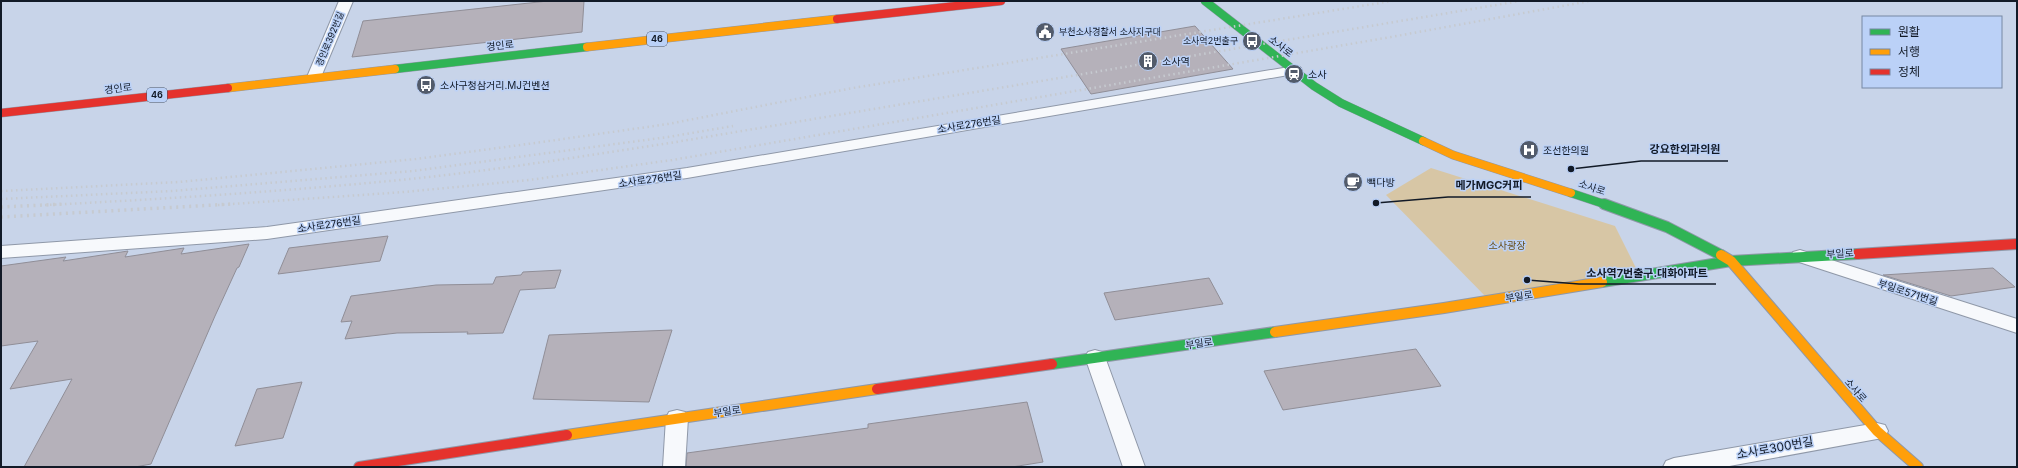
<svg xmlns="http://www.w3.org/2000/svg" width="2018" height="468" font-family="Inter,'Noto Sans KR',sans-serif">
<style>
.green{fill:#d7c6a5}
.building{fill:#b5b1ba;stroke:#908e97}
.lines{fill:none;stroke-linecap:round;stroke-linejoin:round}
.street-casing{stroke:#8f98a8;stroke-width:2}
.fast-far1-casing{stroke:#8f98a8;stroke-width:9}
.fast-casing{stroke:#8f98a8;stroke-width:12}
.slow-far1-casing{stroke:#8f98a8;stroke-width:9}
.slow-casing{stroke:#8f98a8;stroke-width:12}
.jam-far1-casing{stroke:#8f98a8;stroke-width:9}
.jam-casing{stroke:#8f98a8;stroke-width:12}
.street{fill:#f7f9fc;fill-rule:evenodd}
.fast-far1{stroke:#30b455;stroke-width:8}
.fast{stroke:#30b455;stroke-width:10}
.slow-far1{stroke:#ff9f0a;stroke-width:8}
.slow{stroke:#ff9f0a;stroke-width:10}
.jam-far1{stroke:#e5322d;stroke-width:8}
.jam{stroke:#e5322d;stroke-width:10}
.rail-far1{stroke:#c6cad0;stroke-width:2.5;stroke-dasharray:1.5 3.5;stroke-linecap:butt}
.rail{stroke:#c6cad0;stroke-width:3.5;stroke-dasharray:2 4.5;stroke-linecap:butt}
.labels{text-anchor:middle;stroke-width:3;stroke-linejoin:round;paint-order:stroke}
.far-poi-label{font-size:9px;fill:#121a27;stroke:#bbd1f7;text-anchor:start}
.far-street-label{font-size:9px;fill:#121a27;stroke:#bbd1f7}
.shield{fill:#bbd1f7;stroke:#455165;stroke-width:1}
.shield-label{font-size:9px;font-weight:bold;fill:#121a27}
.street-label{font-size:10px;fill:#121a27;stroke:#bbd1f7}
.poi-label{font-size:10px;fill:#121a27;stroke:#bbd1f7;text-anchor:start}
.park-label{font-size:10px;fill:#694e17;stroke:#bbd1f7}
.near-street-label{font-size:12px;fill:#121a27;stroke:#bbd1f7}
.leader{fill:none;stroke:#121a27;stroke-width:1.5}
.callout-dot{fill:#121a27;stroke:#bbd1f7;stroke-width:1.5}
.callout-label{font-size:11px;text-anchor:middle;font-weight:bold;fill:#121a27;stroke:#bbd1f7;stroke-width:3;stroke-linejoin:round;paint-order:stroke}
</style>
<rect width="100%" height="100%" fill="#c8d4e9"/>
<!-- green -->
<path class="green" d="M1431 168 1615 226 1640 276 1489 300 1386 195Z"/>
<!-- building -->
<path class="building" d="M548 1H584L582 32 352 57 363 21Z
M1195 26 1233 69 1091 94 1061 49Z
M388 236 380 261 278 274 289 248Z
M249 244 239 267 237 268 215 316 151 464 135 467H24L72 379 10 389 38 341 1 346V266L66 257 63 261 128 251 125 257 184 248 181 254Z
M1993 268 2015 287 1951 296 1883 275Z
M561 270 555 288 520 290 503 333 467 334 468 332 397 333 345 339 352 321 341 322 351 296 436 285 493 284 496 277 521 275 523 272Z
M1209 278 1223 304 1115 320 1104 293Z
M672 330 649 402 533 399 549 335Z
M1416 349 1441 386 1283 410 1264 371Z
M302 382 283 438 235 446 257 389Z
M1027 402 1043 462 1012 467H686L687 453 868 428V424Z"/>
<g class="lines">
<!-- street casing -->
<g class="street-casing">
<path id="street" d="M339 1H353L321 77 319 80H309L307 77Z
M1295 66 1300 67 1302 70 1300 73 687 178 267 239 1 258V246L267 227 687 168Z
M1800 250 2017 319V333L1793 260 1791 256 1793 252Z
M1095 350 1102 352 1105 357 1145 467H1123L1085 357 1088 352Z
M677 410 685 412 688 418 685 467H663L666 418 669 412Z
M1877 423 1885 425 1888 431 1885 437 1877 439 1724 467H1663L1666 461 1674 458Z"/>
</g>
<!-- fast-far1 casing -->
<g class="fast-far1-casing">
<path id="fast-far1" d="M1205 1 1314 86 1341 103 1423 141
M395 69 587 47
M1571 193 1607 205"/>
</g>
<!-- fast casing -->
<g class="fast-casing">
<path id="fast" d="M1604 204 1667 227 1721 255
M1602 282 1731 261 1857 254
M1052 364 1275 332"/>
</g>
<!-- slow-far1 casing -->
<g class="slow-far1-casing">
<path id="slow-far1" d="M587 47 837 19
M228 88 395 69
M1423 141 1453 155 1571 193"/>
</g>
<!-- slow casing -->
<g class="slow-casing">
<path id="slow" d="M1721 255 1731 261 1877 431 1918 467
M1275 332 1444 308 1602 282
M567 435 877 389"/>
</g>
<!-- jam-far1 casing -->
<g class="jam-far1-casing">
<path id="jam-far1" d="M837 19 1001 1
M1 113 228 88"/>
</g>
<!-- jam casing -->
<g class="jam-casing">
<path id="jam" d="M1857 254 2017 244
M877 389 1052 364
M359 467 567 435"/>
</g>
<!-- street -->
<use href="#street" class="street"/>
<!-- fast-far1 -->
<use href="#fast-far1" class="fast-far1"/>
<!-- fast -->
<use href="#fast" class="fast"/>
<!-- slow-far1 -->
<use href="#slow-far1" class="slow-far1"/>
<!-- slow -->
<use href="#slow" class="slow"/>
<!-- jam-far1 -->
<use href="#jam-far1" class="jam-far1"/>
<!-- jam -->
<use href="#jam" class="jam"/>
<!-- rail-far1 -->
<path class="rail-far1" d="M1 191 179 182 416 159 535 143 668 124 853 88 1392 1
M1 199 172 191 413 171 668 137 733 126
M45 205C167 199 289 191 410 179 497 170 584 156 670 143L1520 1
M218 205 404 192 529 180 672 160 1391 37 1590 1"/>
<!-- rail -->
<path class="rail" d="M1 207 66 204
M1 217 232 204"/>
</g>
<!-- icons -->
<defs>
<g id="civic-disc" transform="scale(1)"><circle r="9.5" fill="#525b6b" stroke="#bbd1f7"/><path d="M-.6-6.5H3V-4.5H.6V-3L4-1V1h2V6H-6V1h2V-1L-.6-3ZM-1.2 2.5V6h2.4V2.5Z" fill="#fff"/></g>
<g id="bus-disc" transform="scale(1)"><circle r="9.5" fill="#525b6b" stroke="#bbd1f7"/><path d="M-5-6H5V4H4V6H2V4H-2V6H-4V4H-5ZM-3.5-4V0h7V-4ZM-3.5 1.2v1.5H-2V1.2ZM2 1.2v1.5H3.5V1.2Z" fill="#fff"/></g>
<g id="building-disc" transform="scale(1)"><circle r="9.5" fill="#525b6b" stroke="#bbd1f7"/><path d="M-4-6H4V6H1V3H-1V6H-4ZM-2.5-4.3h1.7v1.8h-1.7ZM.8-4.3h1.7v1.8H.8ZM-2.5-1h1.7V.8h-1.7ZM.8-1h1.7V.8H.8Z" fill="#fff"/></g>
<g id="station-disc" transform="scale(1)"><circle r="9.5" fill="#525b6b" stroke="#bbd1f7"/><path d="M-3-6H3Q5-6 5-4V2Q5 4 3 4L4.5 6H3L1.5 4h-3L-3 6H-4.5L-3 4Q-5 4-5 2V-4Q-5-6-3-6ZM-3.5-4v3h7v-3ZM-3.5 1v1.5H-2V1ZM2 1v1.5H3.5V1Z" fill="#fff"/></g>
<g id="hospital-disc" transform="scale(1)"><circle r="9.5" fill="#525b6b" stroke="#bbd1f7"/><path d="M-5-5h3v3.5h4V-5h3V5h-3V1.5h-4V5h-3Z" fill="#fff"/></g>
<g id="cafe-disc" transform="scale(1)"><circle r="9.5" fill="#525b6b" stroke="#bbd1f7"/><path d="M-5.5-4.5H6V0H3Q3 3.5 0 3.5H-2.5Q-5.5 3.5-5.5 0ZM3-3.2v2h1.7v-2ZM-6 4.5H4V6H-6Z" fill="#fff"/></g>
</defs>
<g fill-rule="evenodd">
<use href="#civic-disc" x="1045" y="32"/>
<use href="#bus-disc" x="1252" y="41"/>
<use href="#building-disc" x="1148" y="61"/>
<use href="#station-disc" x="1294" y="74"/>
<use href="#bus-disc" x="426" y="85"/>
<use href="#hospital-disc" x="1529" y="150"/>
<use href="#cafe-disc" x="1353" y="182"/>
</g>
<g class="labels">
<!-- far-poi labels -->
<g class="far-poi-label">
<text x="1059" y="35">부천소사경찰서 소사지구대</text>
<text x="1238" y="44" text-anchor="end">소사역2번출구</text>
</g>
<!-- far-street labels -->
<g class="far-street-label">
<text transform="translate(330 39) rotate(-67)" y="3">경인로392번길</text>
</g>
<!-- shield labels -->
<g class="shield">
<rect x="647" y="32" width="20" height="14" rx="3"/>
<rect x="147" y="88" width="20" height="14" rx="3"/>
</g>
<g class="shield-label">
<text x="657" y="42">46</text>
<text x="157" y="98">46</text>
</g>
<!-- street labels -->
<g class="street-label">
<text transform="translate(500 45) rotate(-6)" y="4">경인로</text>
<text transform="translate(1281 46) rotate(38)" y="4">소사로</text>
<text transform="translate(118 88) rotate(-7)" y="4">경인로</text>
<text transform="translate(969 124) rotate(-9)" y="4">소사로276번길</text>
<text transform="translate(650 179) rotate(-8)" y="4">소사로276번길</text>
<text transform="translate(1592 187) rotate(18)" y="4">소사로</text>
<text transform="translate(329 224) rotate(-8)" y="4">소사로276번길</text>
<text transform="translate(1840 253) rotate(-3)" y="4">부일로</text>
<text transform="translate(1908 292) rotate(18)" y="4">부일로571번길</text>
<text transform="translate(1519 296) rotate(-9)" y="4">부일로</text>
<text transform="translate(1199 343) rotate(-8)" y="4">부일로</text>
<text transform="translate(1856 390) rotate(49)" y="4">소사로</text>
<text transform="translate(727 411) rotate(-8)" y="4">부일로</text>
</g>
<!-- poi labels -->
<g class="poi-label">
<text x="1162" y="65">소사역</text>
<text x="1308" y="78">소사</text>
<text x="440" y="89">소사구청삼거리.MJ컨벤션</text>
<text x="1543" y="154">조선한의원</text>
<text x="1367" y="186">빽다방</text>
</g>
<!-- park labels -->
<g class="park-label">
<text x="1507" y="249">소사광장</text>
</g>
<!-- near-street labels -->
<g class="near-street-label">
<text transform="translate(1775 448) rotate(-10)" y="4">소사로300번길</text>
</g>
</g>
<!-- callouts -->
<path class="leader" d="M1571 169L1641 161H1728M1376 203L1448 197H1531M1527 280L1579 284H1716"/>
<g class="callout-dot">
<circle cx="1571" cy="169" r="4"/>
<circle cx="1376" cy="203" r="4"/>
<circle cx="1527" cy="280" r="4"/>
</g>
<g class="callout-label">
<text x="1685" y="153">강요한외과의원</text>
<text x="1489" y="189">메가MGC커피</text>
<text x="1647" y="277">소사역7번출구.대화아파트</text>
</g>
<!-- border -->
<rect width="2018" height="468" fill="none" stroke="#121a27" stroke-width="4"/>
<!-- legend -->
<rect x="1862" y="16" width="140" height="72" fill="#bbd1f7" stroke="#7788a4"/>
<rect x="1870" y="29" width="20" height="6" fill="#30b455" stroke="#7788a4"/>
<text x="1898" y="36" font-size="12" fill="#121a27">원활</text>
<rect x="1870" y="49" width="20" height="6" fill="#ff9f0a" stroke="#7788a4"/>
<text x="1898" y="56" font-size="12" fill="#121a27">서행</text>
<rect x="1870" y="69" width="20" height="6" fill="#e5322d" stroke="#7788a4"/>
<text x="1898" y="76" font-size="12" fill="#121a27">정체</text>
</svg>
